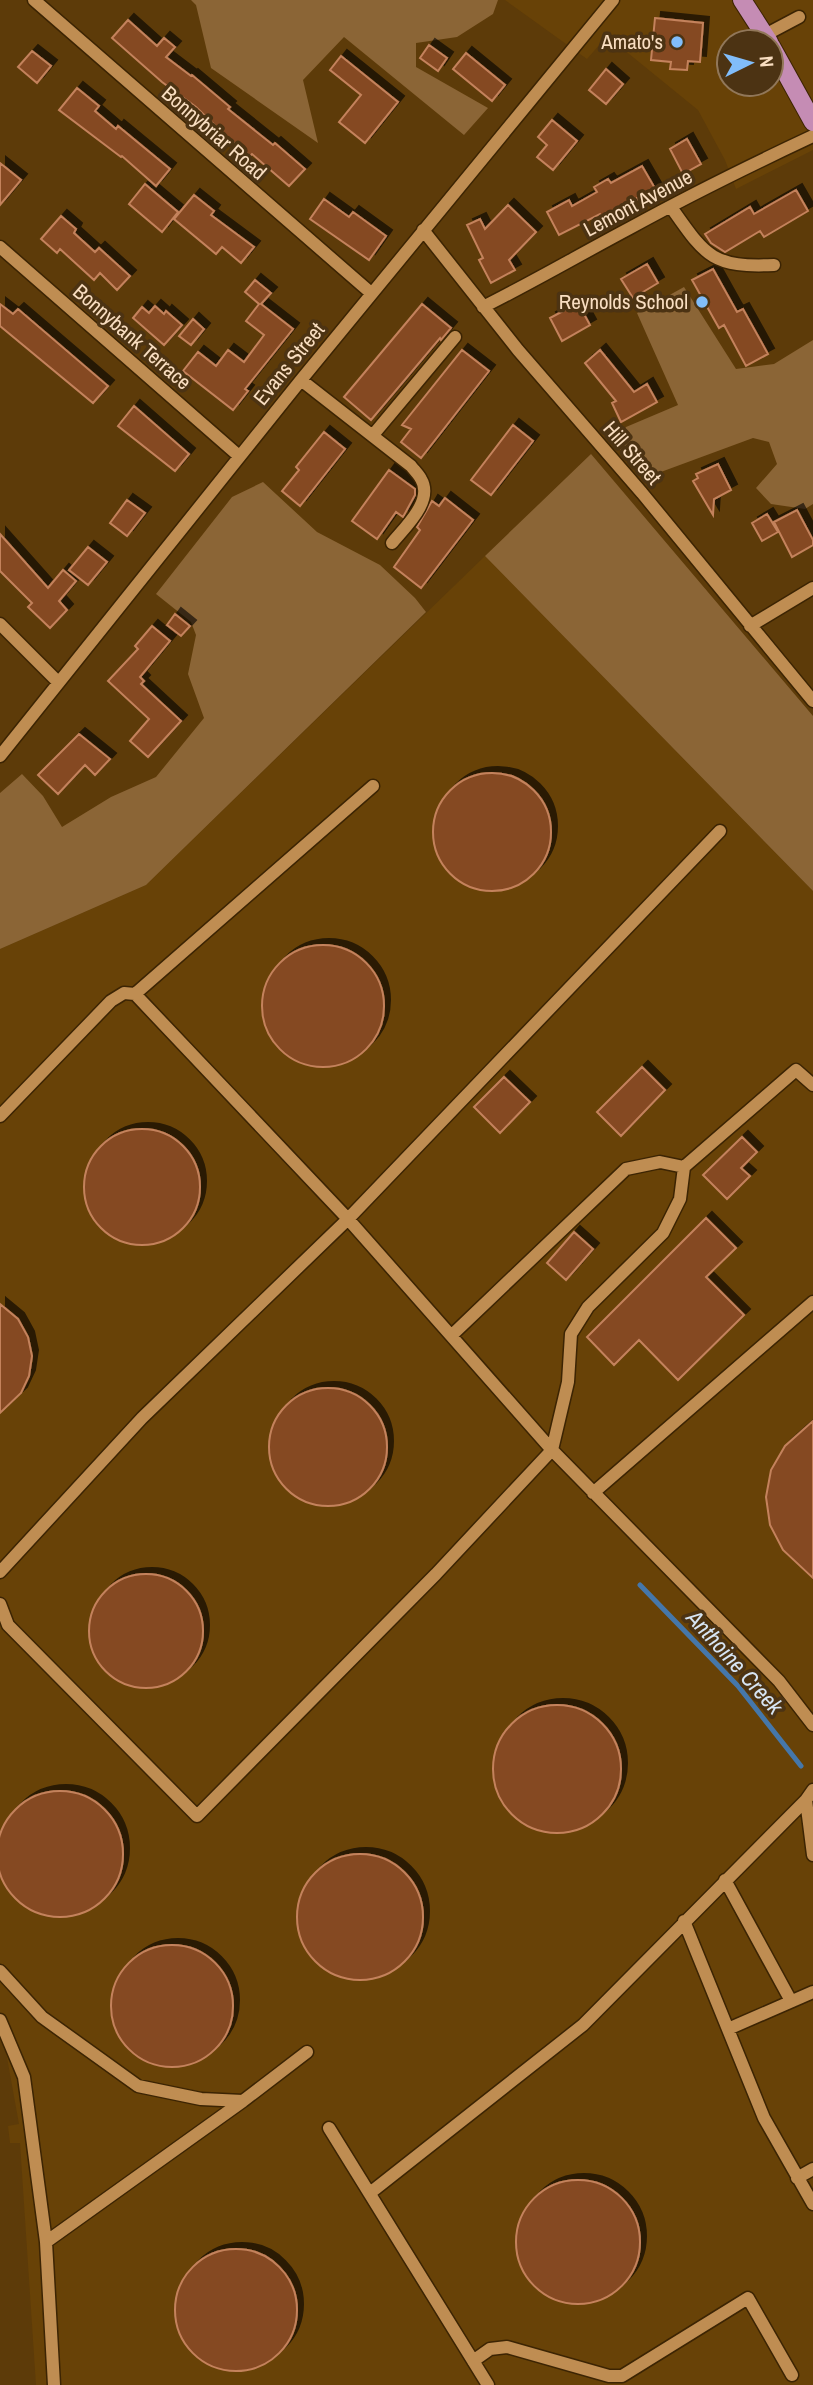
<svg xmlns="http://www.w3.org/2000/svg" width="813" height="2385" font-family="'Archivo Narrow',sans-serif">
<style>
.built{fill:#684207;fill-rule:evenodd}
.green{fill:#8b6536}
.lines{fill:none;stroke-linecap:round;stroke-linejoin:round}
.stream{stroke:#4577aa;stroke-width:5}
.building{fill:#854923;stroke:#c4825c;stroke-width:2;filter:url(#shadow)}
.minor-casing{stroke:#3c2403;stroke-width:15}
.major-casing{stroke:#3c2403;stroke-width:20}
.minor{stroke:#bf8d52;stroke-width:12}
.major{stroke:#c58cb4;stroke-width:18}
.poi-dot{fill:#81bdfa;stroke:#4c3313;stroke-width:2.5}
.labels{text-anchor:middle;stroke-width:7;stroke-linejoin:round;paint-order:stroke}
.poi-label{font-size:21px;fill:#f9dec1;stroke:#4c3313;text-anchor:end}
.street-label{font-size:21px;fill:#f9dec1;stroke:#4c3313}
.water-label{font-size:23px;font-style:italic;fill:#d7e5f4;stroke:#4c3313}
</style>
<defs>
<filter id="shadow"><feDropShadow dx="6" dy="-6" stdDeviation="0" flood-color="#0009"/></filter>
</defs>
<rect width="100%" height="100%" fill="#5d3b09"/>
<!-- built -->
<path class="built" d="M505 0H813V150L736 189 725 160 698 110 607 36 587 59ZM729 42H771V84H729Z
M485 556 813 891V2385H36L20 2143H10L8 2126 19 2124 4 2041 0 2037V949L146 885Z"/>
<!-- green -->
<path class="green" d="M191 0H498L493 14 457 37 416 43V67L488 108 464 135 344 37 303 80 318 143 211 68 196 5Z
M684 287 736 369 774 364 813 340V504L805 509 771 504 756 488 777 464 769 442 753 438 650 476 614 444 626 427 678 405 637 313Z
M591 454 813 716V891L485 556Z
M263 482 317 532 380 565 415 598 426 612 146 885 0 949V793L22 774 43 796 62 827 111 797 156 777 204 718 188 674 196 635 191 622 156 594 232 497Z"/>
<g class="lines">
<!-- stream -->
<path class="stream" d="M640 1585 738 1686 801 1766"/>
</g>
<!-- building -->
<path class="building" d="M655 18 703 23 700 62 688 61 687 70 670 69 671 62 651 60Z
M128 20 157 46 164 38 175 47 166 57 191 76 192 75 230 107 228 109 273 145 275 143 305 169 289 186 252 154 250 156 228 138 196 107 162 82 112 38Z
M429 45 447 58 438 71 420 58Z
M32 51 51 66 37 83 18 67Z
M466 53 505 85 492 101 453 69Z
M341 56 398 102 365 143 339 122 361 95 330 70Z
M606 69 623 84 606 104 589 90Z
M77 88 99 106 95 111 116 129 118 126 170 169 156 186 122 156 121 157 59 110Z
M552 120 577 141 553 170 537 157 547 145 538 137Z
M687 139 701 164 683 174 670 149Z
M0 163 21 180 0 205Z
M642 166 656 190 638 200 637 198 603 219 600 214 559 235 547 212 569 200 572 206 597 192 594 187 608 179 611 183Z
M145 184 178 212 162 232 129 204Z
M796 190 808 211 764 237 760 231 725 252 711 243 705 234 750 207 754 214Z
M194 195 214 211 211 215 254 247 241 263 222 247 216 254 174 219Z
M324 199 349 217 353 212 386 236 369 260 310 219Z
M508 205 536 232 509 260 515 270 491 283 479 260 483 258 467 225 480 219 485 229Z
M61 216 76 229 74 233 95 252 99 248 130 276 117 290 100 273 94 280 60 249 57 253 41 239Z
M647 264 658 283 633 298 621 279Z
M713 269 737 312 743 309 768 354 746 366 724 325 719 328 692 280Z
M255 280 271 293 261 304 293 329 245 389 248 391 233 410 183 371 198 352 216 366 228 350 244 362 264 335 246 321 259 304 245 292Z
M578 303 590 325 562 341 550 318Z
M0 304 13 314 18 309 108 386 93 403 0 326Z
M422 304 451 328 441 340 440 338 371 420 344 397Z
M155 306 164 314 166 311 182 325 164 345 133 318 142 307 149 313Z
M193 319 204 329 191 345 179 336Z
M462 350 489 371 421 458 401 442 411 429 402 425Z
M600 350 634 392 647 384 657 402 621 422 612 403 616 401 585 363Z
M134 406 189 454 175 471 118 426Z
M513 425 533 441 491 495 471 480Z
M324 432 345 449 300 506 282 491 299 470 296 467Z
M718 464 731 490 714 499 713 515 693 481 698 478 696 474Z
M389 470 415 489V495L403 517 396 512 377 539 352 521Z
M445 498 473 520 421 588 394 567 420 530 417 527 432 501 439 506Z
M127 500 145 513 127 536 110 523Z
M797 510 813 540V545L792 557 774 522Z
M767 514 778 532 762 541 752 523Z
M0 534 48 588 63 570 76 581 59 601 67 610 50 628 28 607 32 603 0 571Z
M88 547 107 562 88 585 69 570Z
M175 614 190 626 181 636 167 625Z
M152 626 170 641 140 677 144 681 141 684 181 721 148 757 130 741 149 719 108 681 138 649 135 646Z
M79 734 110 759 95 775 85 765 58 794 38 775Z
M433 832a59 59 0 1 1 118 0a59 59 0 1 1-118 0Z
M262 1006a61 61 0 1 1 122 0a61 61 0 1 1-122 0Z
M642 1067 665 1090 621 1136 597 1112Z
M504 1077 530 1102 500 1133 474 1107Z
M84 1187a58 58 0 1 1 116 0a58 58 0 1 1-116 0Z
M742 1137 757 1152 741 1168 750 1176 727 1199 703 1175Z
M706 1218 736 1248 706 1277 744 1315 678 1380 639 1340 614 1365 587 1337Z
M574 1232 593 1249 566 1280 547 1263Z
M0 1304 18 1319 28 1337 32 1356 29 1376 21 1393 0 1413Z
M269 1447a59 59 0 1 1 118 0a59 59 0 1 1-118 0Z
M813 1421V1578L783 1550 770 1525 766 1497 771 1470 785 1446Z
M89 1631a57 57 0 1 1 114 0a57 57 0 1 1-114 0Z
M493 1769a64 64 0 1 1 128 0a64 64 0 1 1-128 0Z
M-3 1854a63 63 0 1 1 126 0a63 63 0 1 1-126 0Z
M297 1917a63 63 0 1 1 126 0a63 63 0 1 1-126 0Z
M111 2006a61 61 0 1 1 122 0a61 61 0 1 1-122 0Z
M516 2242a62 62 0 1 1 124 0a62 62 0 1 1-124 0Z
M175 2310a61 61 0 1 1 122 0a61 61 0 1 1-122 0Z"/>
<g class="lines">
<!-- minor casing -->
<g class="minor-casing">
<path id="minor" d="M34 0 371 293
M765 35 799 17
M671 207C705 255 711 268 774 265
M423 230 518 350 642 493 813 701
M0 247 239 456
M483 307C533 282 581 254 630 228 690 195 751 165 813 136
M301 380 411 466C414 470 419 475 421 479 434 501 405 527 392 543
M373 435 455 337
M0 624 58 682
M750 626 813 588
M0 756 301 380 613 0
M135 994 373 786
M0 1116 111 1001 124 993 135 994 348 1219 552 1450 779 1681 813 1725
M452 1335 626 1169 660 1162 684 1167 796 1070 813 1085
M593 1493 813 1302
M0 1572 142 1418 348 1219 720 831
M0 1604 8 1625 197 1816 436 1574 552 1450 568 1382 571 1334 588 1307 663 1233 680 1199 684 1167
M806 1800 813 1855
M725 1880 791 2001
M684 1921 764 2118 813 2204
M0 1971 42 2017 138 2086 201 2099 243 2101
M0 2020 24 2077 46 2242 54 2385
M728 2029 813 1992
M329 2128 488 2385
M797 2178 813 2169
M370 2193 583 2025 806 1800 813 1790
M46 2242 243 2101 307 2052
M473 2361 490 2349 507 2347 609 2376H622L748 2298 792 2375"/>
</g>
<!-- major casing -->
<g class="major-casing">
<path id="major" d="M742 0 769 42
M771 46 813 122"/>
</g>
<!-- minor -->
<use href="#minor" class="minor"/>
<!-- major -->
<use href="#major" class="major"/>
</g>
<!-- markers -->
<g class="poi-dot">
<circle cx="677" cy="42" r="7"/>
<circle cx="702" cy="302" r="7"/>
</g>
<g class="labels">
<!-- poi labels -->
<g class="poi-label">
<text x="663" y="49">Amato's</text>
<text x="688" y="309">Reynolds School</text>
</g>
<!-- street labels -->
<g class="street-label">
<text transform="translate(214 133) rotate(41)" y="7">Bonnybriar Road</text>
<text transform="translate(638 203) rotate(-28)" y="7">Lemont Avenue</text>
<text transform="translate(132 337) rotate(41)" y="7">Bonnybank Terrace</text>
<text transform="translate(289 364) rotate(-51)" y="7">Evans Street</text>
<text transform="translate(632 453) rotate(49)" y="7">Hill Street</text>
</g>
<!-- water labels -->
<g class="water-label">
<text transform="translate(735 1662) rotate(48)" y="8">Anthoine Creek</text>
</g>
</g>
<!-- north arrow -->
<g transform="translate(750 63) rotate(85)"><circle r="33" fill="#4c3313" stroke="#917759" stroke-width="2"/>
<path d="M0-5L12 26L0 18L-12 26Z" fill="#81bdfa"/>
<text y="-10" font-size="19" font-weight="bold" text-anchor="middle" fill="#f9dec1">N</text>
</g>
</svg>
